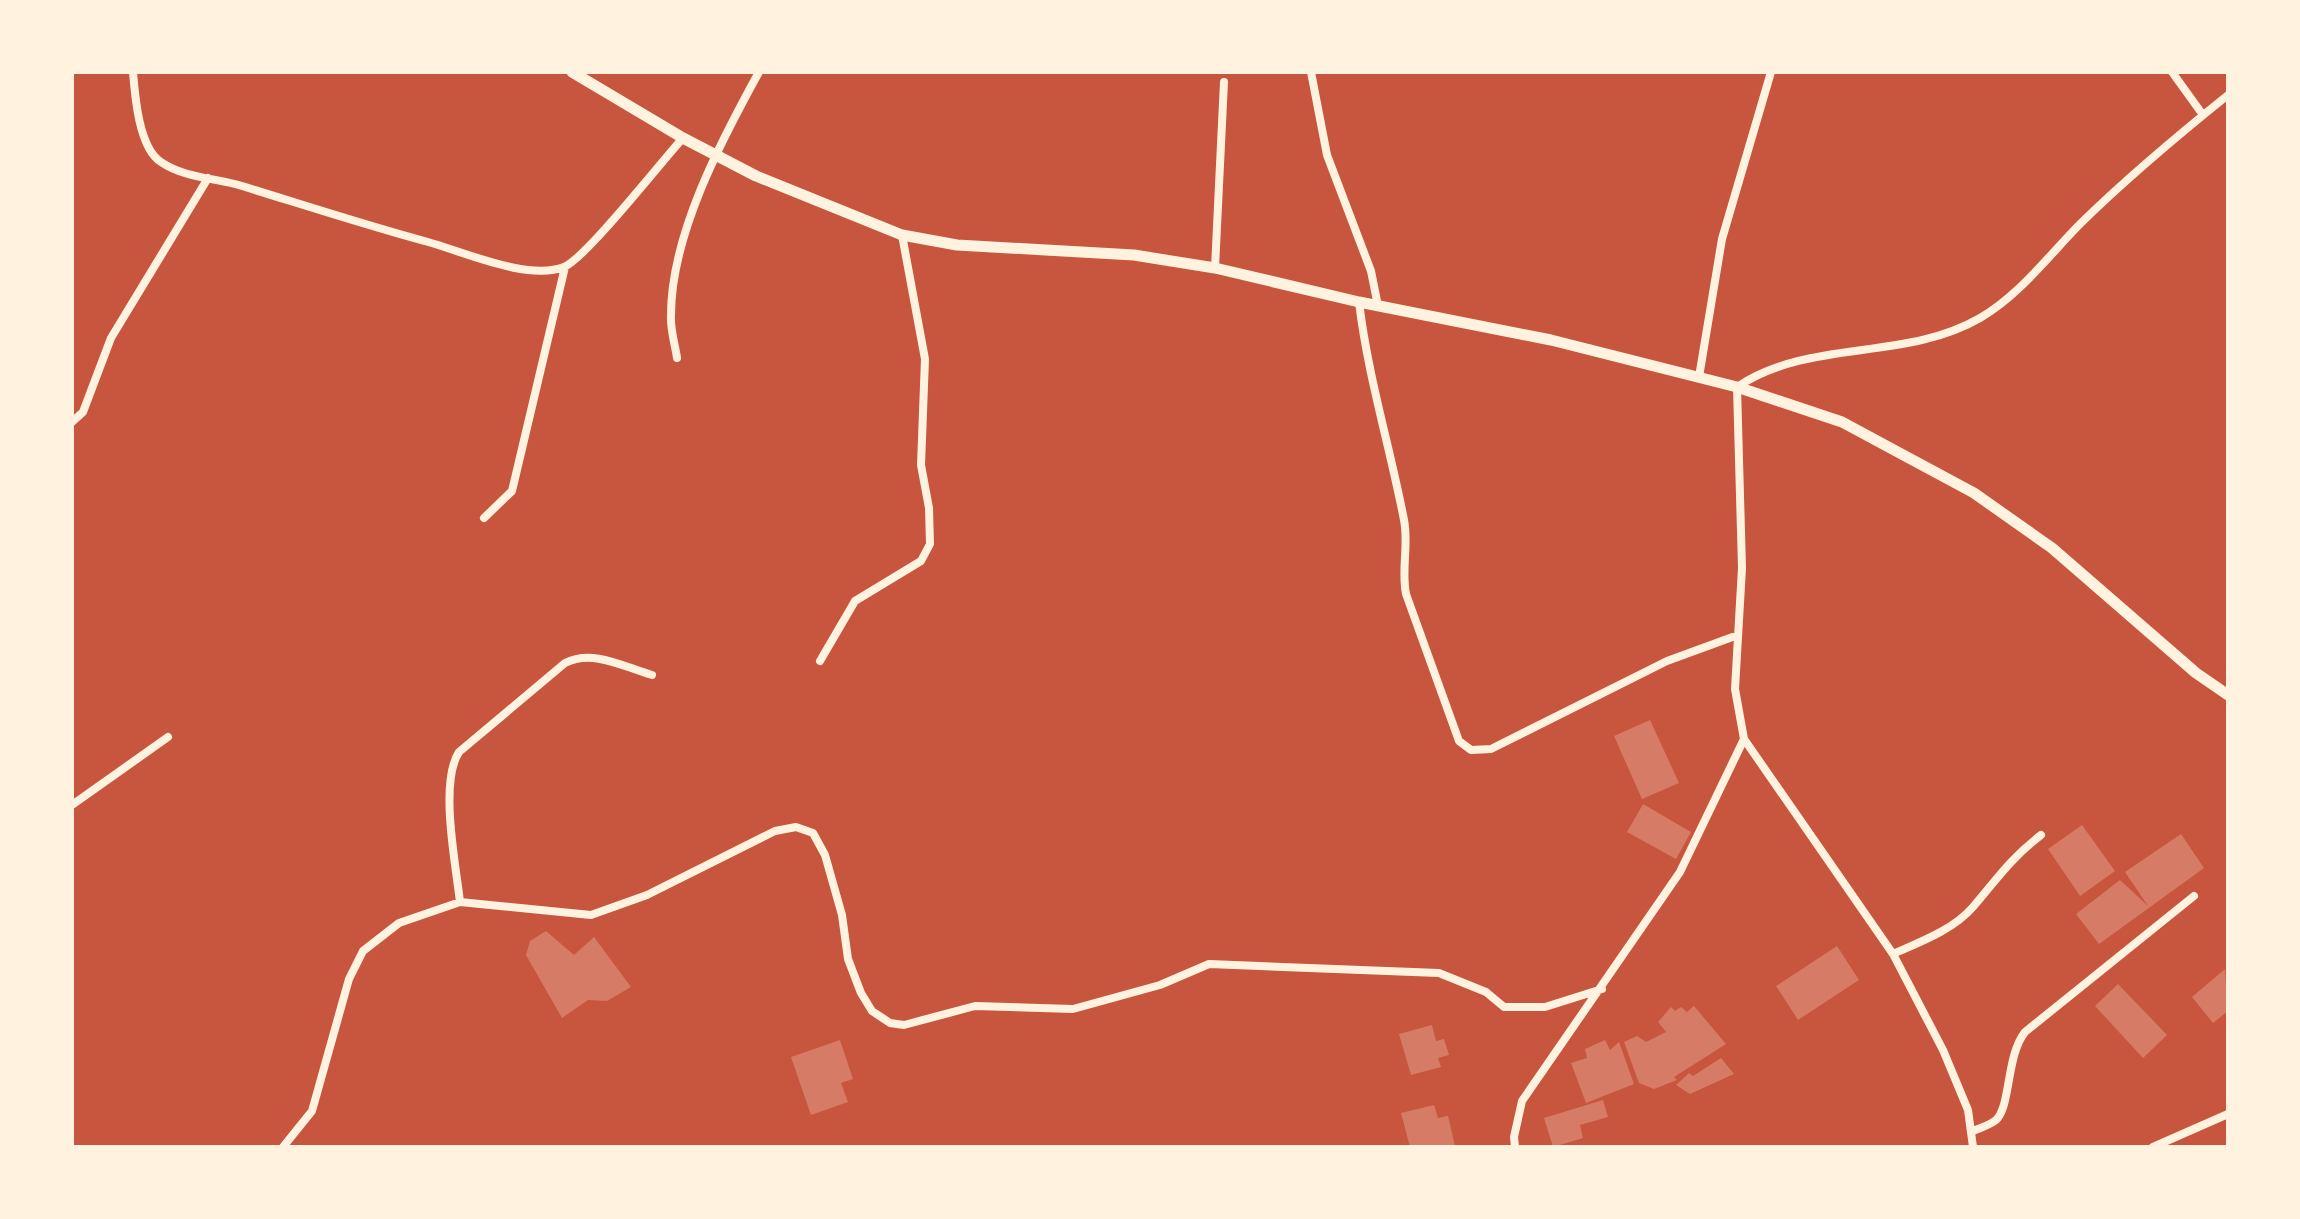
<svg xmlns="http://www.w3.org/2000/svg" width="2300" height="1219" font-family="Raleway,sans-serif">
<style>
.building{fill:#d67c66}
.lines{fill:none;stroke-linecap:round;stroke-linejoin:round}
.minor{stroke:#fff3e0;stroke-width:8}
.tertiary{stroke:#fff3e0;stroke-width:11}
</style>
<rect width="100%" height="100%" fill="#c8553d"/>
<!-- building -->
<path class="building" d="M1650 720 1679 783 1642 799 1614 736Z
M1643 804 1691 832 1676 859 1627 832Z
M2082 825 2115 871 2080 896 2048 849Z
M2181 834 2204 868 2099 944 2076 914 2120 880 2148 906 2125 872Z
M546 931 574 955 594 937 631 987 607 1001 588 1000 562 1018 526 955 530 941Z
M1837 946 1859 980 1798 1020 1776 986Z
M2225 969 2228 1011 2213 1023 2192 997Z
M2118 984 2167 1035 2143 1058 2095 1006Z
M1694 1006 1726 1044 1674 1077 1677 1080 1654 1089 1639 1083 1624 1042 1637 1036 1646 1042 1666 1032 1658 1022 1671 1007 1675 1011 1681 1007 1687 1012Z
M1432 1025 1436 1041 1444 1039 1449 1055 1438 1058 1441 1067 1411 1075 1399 1034Z
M840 1040 853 1079 841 1083 848 1102 811 1115 791 1057Z
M1605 1040 1610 1050 1619 1042 1634 1084 1586 1103 1571 1063 1587 1058 1585 1049Z
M1721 1058 1734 1074 1690 1094 1676 1085 1689 1073 1693 1076Z
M1603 1100 1608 1117 1580 1125 1583 1138 1553 1147 1544 1118Z
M1434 1105 1438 1118 1448 1116 1455 1146 1410 1147 1401 1113Z"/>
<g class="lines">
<!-- minor -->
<path class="minor" d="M133 72C135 97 139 148 161 162 184 178 216 178 242 186 304 205 365 225 428 242 464 252 528 281 564 267 586 258 661 162 683 138
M1311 72 1327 155 1371 271 1378 306
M2172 72 2203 115
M1215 268 1224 82
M1359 302C1368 377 1390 447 1404 520 1409 545 1401 569 1406 594L1459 741 1471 750 1491 749 1667 661 1738 635
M677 358C675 344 670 329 671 315 671 235 721 141 759 72
M1699 377 1722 239 1771 72
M72 422 83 412 111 338 208 178
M484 518 512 491 565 267
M820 661 855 601 921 561 930 544 929 508 921 465 925 359 902 235
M72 805 168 737
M460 902C456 865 439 783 459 752L565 663C593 649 624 667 652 675
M1893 954C1920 942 1953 930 1973 907 1997 879 2011 858 2041 835
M1973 1131C1980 1128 1990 1125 1996 1120 2011 1106 2006 1056 2025 1032L2194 896
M283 1147 312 1111 349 979 363 951 399 923 460 902 591 915 647 895 775 831 796 827 813 833 825 855 842 915 848 959 861 993 872 1011 890 1023 904 1025 975 1006 1073 1009 1160 985 1209 964 1439 973 1486 992 1504 1007H1545L1602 989
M1515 1147 1514 1137 1522 1101 1680 872 1744 739
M1973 1147 1968 1110 1943 1050 1893 954 1744 739 1735 689 1742 568 1737 387C1810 338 1904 362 1980 318 2020 295 2049 255 2081 223 2128 177 2177 136 2228 95
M2153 1147 2228 1114"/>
<!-- tertiary -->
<path class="tertiary" d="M572 72 683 138 756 176 902 235 957 245 1134 255 1215 268 1359 302 1551 340 1737 387 1842 422 1974 493 2052 548 2196 673 2228 695"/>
</g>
<!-- border -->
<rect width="2300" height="1219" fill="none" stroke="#fff3e0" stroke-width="148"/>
</svg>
